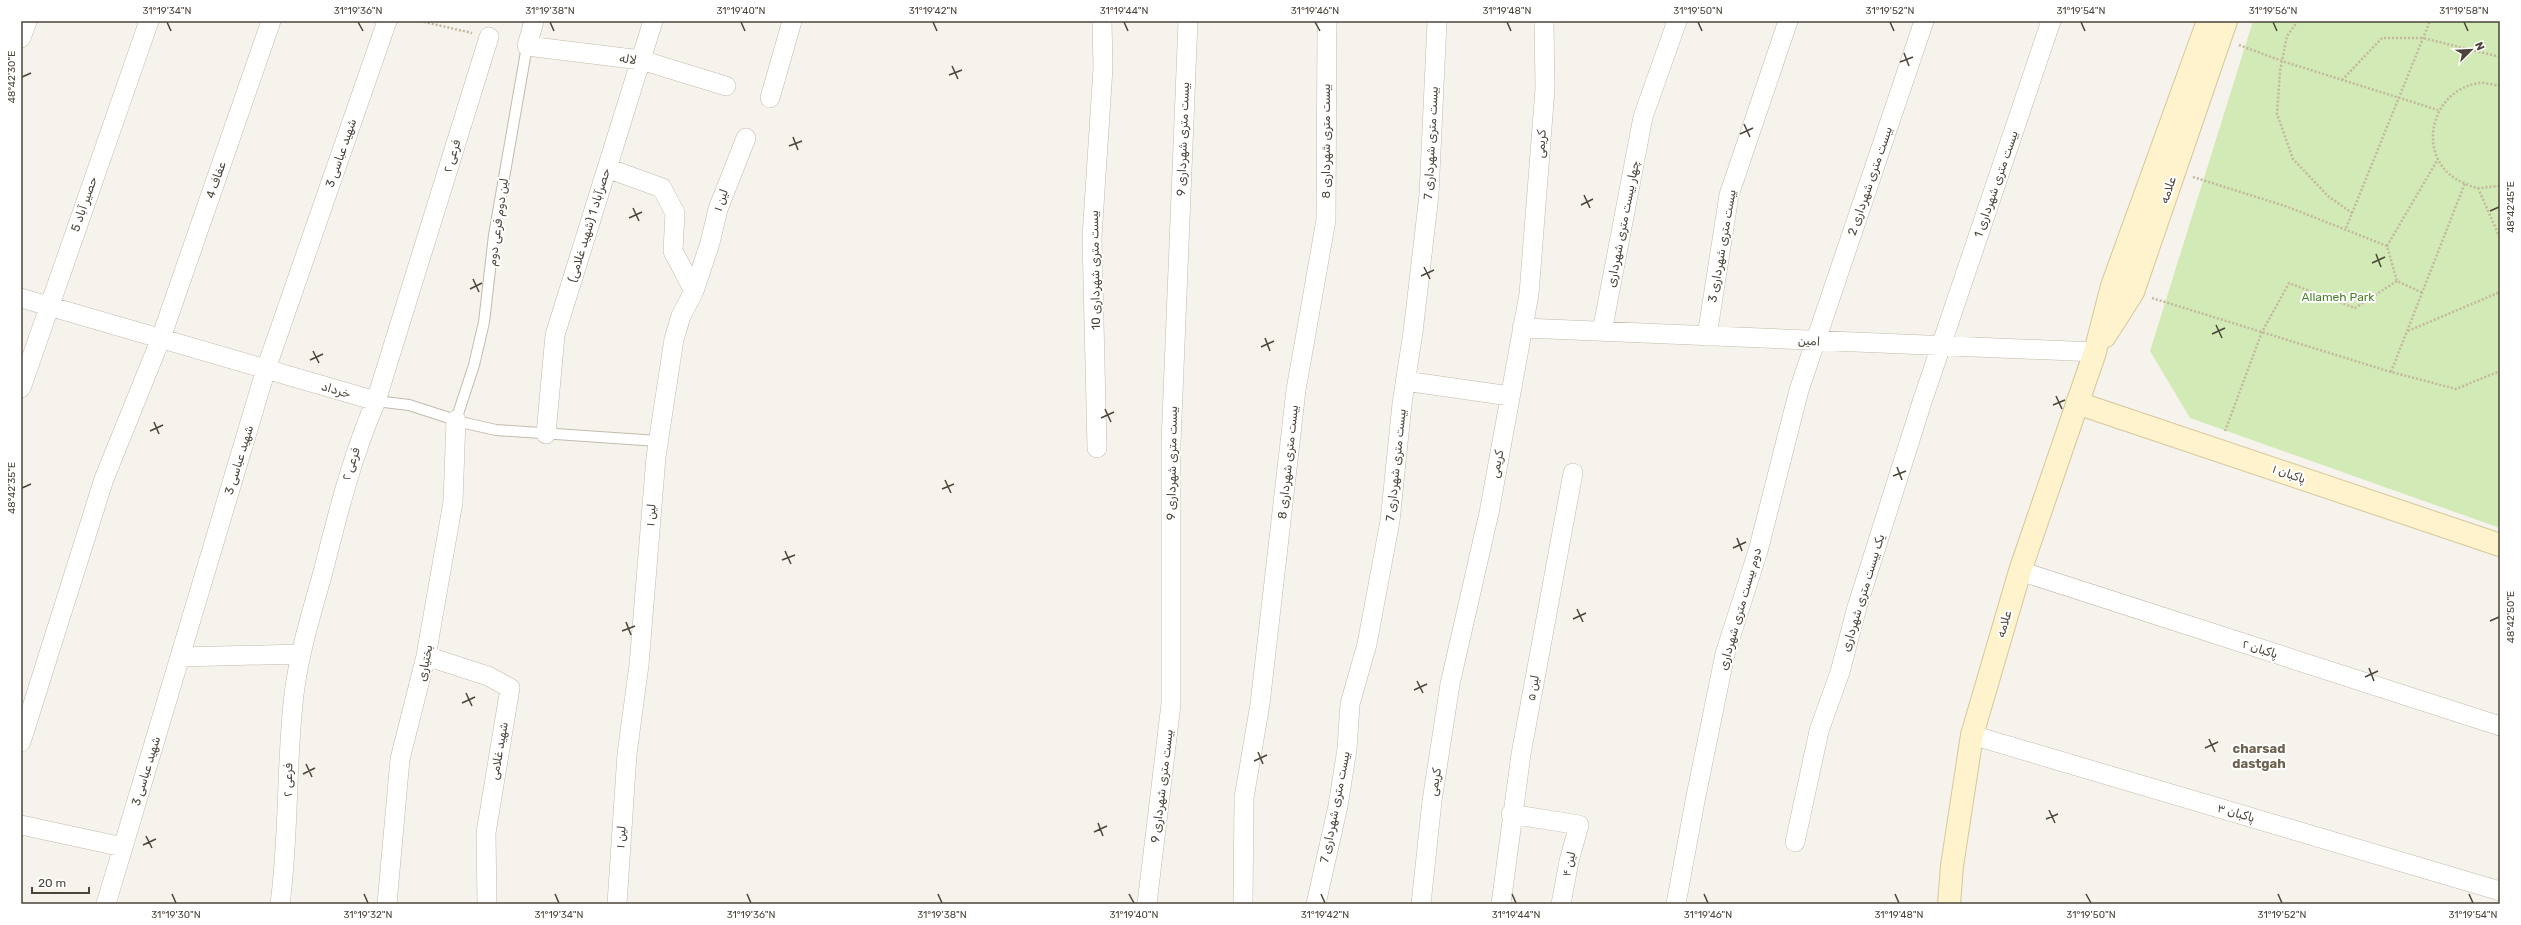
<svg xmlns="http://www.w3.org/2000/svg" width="2521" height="925" font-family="Rubik,Vazirmatn,sans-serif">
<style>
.green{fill:#d2eab5}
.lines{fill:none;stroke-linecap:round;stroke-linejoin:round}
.lane-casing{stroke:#c2bbae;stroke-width:12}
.street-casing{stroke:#c2bbae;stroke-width:20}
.secondary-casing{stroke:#d6c79b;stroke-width:24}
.path{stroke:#c4b79f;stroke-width:2.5;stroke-dasharray:2 2;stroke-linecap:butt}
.lane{stroke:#fff;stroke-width:10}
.street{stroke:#fff;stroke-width:19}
.secondary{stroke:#fff3cd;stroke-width:22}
.ticks{fill:none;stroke:#4b4439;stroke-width:1.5}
.labels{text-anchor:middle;stroke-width:4;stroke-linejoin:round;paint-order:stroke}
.street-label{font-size:12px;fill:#4b4439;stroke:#fff}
.park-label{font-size:12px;fill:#4a7f2a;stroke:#fff}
.neighbourhood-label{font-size:13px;font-weight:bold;fill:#6e6250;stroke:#fff}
.neatline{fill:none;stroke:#4b4439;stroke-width:1.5}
.ticks-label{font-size:10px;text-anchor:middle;fill:#4b4439}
</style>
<rect width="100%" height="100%" fill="#f6f3ec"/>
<!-- green -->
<path class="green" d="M2253 21H2500V528L2190 418 2150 351Z"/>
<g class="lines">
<!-- lane casing -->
<g class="lane-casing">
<path id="lane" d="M376 401 409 405 465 423 496 430 658 441
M456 420 474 365 484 322 494 235 527 46"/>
</g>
<!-- street casing -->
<g class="street-casing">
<path id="street" d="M534 21 527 46 641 60 726 86
M21 38 27 21
M770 98 792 21
M607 168 662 188 675 213 673 251 694 291
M21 298 376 401
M1522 328 2095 352
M1602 332 1643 117 1677 21
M1707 336 1729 195 1788 21
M1405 381 1510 396
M21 388 149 21
M546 434 555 335 653 21
M1097 448 1092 237 1103 68 1102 21
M2020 571 2500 726
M426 656 488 676 510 688 486 833 487 904
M180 657 301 654
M1972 735 2500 891
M21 742 104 479 161 338 271 21
M1511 814 1579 825 1569 861 1561 904
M21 825 123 847
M1795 842 1819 731 1840 672 1857 607 1923 399 2051 21
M106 904 266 369 387 21
M280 904C289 837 286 771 293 704 297 659 311 615 323 572 338 513 352 456 376 401L489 37
M387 904 400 759 426 656 453 502 456 420
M617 904 627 754 639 665 656 457 674 339 681 316 694 291 710 243 718 209 746 138
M1147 904 1171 704V443L1188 21
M1243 904 1244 798 1260 704 1296 390 1326 220 1327 21
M1316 904 1338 806 1347 749 1350 704 1367 644 1390 521 1402 404 1413 332 1429 195 1437 21
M1421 904 1432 801 1450 684 1489 513 1529 294 1545 89 1544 21
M1501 904 1521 754 1573 473
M1676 904 1695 801 1725 654 1758 551 1799 390 1924 21"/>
</g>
<!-- secondary casing -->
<g class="secondary-casing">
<path id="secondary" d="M2105 336 2133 292 2226 21
M2077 403 2500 545
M1949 904 1952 866 1972 735 2020 571 2095 352 2112 286 2208 21"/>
</g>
<!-- path -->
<path class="path" d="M420 21 472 33
M2298 21 2287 36 2280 71 2277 114 2293 159 2328 196 2352 213
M2239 45 2282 61 2438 110
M2342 80 2382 38H2423L2500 57
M2500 86C2494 85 2485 82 2479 83 2427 91 2415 163 2464 183 2469 185 2474 188 2479 188 2486 188 2493 186 2500 186
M2193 177 2288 207 2387 246 2397 281 2423 293
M2478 188 2500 238
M2346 228 2430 21
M2387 246 2438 159
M2152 298 2391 372 2456 389 2500 371
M2408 331 2500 292
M2391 372 2465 183
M2225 431 2262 332 2289 283 2355 308 2397 281"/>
<!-- lane -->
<use href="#lane" class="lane"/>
<!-- street -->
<use href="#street" class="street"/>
<!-- secondary -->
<use href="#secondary" class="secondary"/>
</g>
<!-- ticks -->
<path class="ticks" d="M167 22 171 31M358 22 363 31M550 22 554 31M741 22 745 31M933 22 937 31M1124 22 1128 31M1315 22 1320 31M1507 22 1511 31M1698 22 1702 31M1890 22 1894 31M2081 22 2085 31M2273 22 2277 31M2464 22 2468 31M1904 53 1909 66M1900 62 1913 57M952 66 958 79M949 75 962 70M22 77 31 73M1744 124 1750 137M1740 134 1753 128M793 137 798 150M789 146 802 141M1584 195 1590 208M1581 205 1593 199M633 208 639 221M2490 211 2499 207M629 218 642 212M2376 254 2381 267M2372 263 2385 257M1424 267 1430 279M1421 276 1434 270M473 279 479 292M470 289 482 283M2216 325 2222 338M2212 334 2225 328M1265 338 1270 351M1261 347 1274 341M313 351 319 363M310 360 323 354M2056 396 2062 409M2053 405 2065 400M1105 409 1111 422M1101 418 1114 412M154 422 159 434M150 431 163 425M1897 467 1902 480M1893 476 1906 471M945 480 951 493M22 488 31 484M942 489 954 484M1737 538 1742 551M1733 548 1746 542M785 551 791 564M782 560 795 555M1577 609 1583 622M1573 619 1586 613M2490 621 2499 617M626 622 631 635M622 631 635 626M2369 668 2374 681M2365 677 2378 671M1417 681 1423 693M1414 690 1427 684M466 693 472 706M462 703 475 697M2209 739 2215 752M2205 748 2218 742M1258 752 1263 764M1254 761 1267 755M306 764 312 777M303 774 315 768M2049 810 2055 823M2046 819 2058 814M1098 823 1103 836M1094 832 1107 826M146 836 152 848M143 845 156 839M172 894 176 903M364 894 368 903M555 894 559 903M747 894 751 903M938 894 942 903M1129 894 1134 903M1321 894 1325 903M1512 894 1516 903M1704 894 1708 903M1895 894 1899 903M2086 894 2091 903M2278 894 2282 903M2469 894 2473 903"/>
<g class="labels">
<!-- street labels -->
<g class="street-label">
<text transform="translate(628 59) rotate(8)" y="4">لاله</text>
<text transform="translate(1183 139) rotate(-88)" y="4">بیست متری شهرداری 9</text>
<text transform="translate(1326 141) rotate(-90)" y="4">بیست متری شهرداری 8</text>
<text transform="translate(1431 143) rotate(-87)" y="4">بیست متری شهرداری 7</text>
<text transform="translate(1541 144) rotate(-87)" y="4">کریمی</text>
<text transform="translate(341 153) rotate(-71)" y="4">شهید عباسی 3</text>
<text transform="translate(452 156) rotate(-73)" y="4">۲ فرعی</text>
<text transform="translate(216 180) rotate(-71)" y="4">عفاف 4</text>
<text transform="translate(1870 181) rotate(-71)" y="4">بیست متری شهرداری 2</text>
<text transform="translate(1996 184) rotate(-71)" y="4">بیست متری شهرداری 1</text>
<text transform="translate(2168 190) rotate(-71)" y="4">علامه</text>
<text transform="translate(721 200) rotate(-72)" y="4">لین ۱</text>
<text transform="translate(84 204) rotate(-71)" y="4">حصیر آباد 5</text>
<text transform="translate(498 222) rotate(-82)" y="4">لین دوم فرعی دوم</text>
<text transform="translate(1623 224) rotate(-79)" y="4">چهار بیست متری شهرداری</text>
<text transform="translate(589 225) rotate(-73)" y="4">حصرآباد 1 (شهید غلامی)</text>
<text transform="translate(1722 246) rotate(-80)" y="4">بیست متری شهرداری 3</text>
<text transform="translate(1095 270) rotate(-91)" y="4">بیست متری شهرداری 10</text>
<text transform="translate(1809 341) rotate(3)" y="4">امین</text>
<text transform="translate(336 390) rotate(16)" y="4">خرداد</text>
<text transform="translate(239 460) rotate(-73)" y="4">شهید عباسی 3</text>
<text transform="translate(1288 462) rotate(-84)" y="4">بیست متری شهرداری 8</text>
<text transform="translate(1172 463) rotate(-89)" y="4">بیست متری شهرداری 9</text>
<text transform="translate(351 464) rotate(-72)" y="4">۲ فرعی</text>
<text transform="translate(1497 464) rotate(-80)" y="4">کریمی</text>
<text transform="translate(1396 465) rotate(-84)" y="4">بیست متری شهرداری 7</text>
<text transform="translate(2289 474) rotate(19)" y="4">پاکبان ۱</text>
<text transform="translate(651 515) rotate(-86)" y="4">لین ۱</text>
<text transform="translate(1863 593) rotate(-73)" y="4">یک بیست متری شهرداری</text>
<text transform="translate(1740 609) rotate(-74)" y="4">دوم بیست متری شهرداری</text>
<text transform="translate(2004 624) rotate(-74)" y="4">علامه</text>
<text transform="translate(2260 649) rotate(18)" y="4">پاکبان ۲</text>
<text transform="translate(425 663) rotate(-79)" y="4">بختیاری</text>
<text transform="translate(1533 688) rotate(-80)" y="4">لین ۵</text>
<text transform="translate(499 751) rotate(-80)" y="4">شهید غلامی</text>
<text transform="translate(146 771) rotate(-73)" y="4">شهید عباسی 3</text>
<text transform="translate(288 780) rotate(-89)" y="4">۲ فرعی</text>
<text transform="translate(1435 782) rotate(-81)" y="4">کریمی</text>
<text transform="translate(1162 786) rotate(-83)" y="4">بیست متری شهرداری 9</text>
<text transform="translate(1335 807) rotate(-79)" y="4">بیست متری شهرداری 7</text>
<text transform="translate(2236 813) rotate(16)" y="4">پاکبان ۳</text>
<text transform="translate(621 837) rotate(-86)" y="4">لین ۱</text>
<text transform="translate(1569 864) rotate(-77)" y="4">لین ۴</text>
</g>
<!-- park labels -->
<g class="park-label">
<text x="2338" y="301">Allameh Park</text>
</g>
<!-- neighbourhood labels -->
<g class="neighbourhood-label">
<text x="2259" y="753">charsad<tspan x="2259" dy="15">dastgah</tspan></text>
</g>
</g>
<!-- border -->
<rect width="2521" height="925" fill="none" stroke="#ffffff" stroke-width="44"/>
<!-- north arrow -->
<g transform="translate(2471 50) rotate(66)" stroke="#ffffff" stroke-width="3" paint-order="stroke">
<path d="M0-3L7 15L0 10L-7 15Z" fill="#4b4439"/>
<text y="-6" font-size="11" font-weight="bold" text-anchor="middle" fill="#4b4439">N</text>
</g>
<!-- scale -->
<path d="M32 887v6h57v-6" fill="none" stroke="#4b4439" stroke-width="2"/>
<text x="38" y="887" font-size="12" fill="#4b4439" stroke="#ffffff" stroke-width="3" paint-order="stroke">20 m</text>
<rect x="22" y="22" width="2477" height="881" class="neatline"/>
<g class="ticks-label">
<text x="167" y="14">31°19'34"N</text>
<text x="358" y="14">31°19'36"N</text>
<text x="550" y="14">31°19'38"N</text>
<text x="741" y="14">31°19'40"N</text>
<text x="933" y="14">31°19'42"N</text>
<text x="1124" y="14">31°19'44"N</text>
<text x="1315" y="14">31°19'46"N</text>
<text x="1507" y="14">31°19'48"N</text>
<text x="1698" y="14">31°19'50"N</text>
<text x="1890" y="14">31°19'52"N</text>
<text x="2081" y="14">31°19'54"N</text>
<text x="2273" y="14">31°19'56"N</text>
<text x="2464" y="14">31°19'58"N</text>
<text transform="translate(11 77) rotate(-90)" y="4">48°42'30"E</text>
<text transform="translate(2510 207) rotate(-90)" y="4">48°42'45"E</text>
<text transform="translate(11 488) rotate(-90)" y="4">48°42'35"E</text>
<text transform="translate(2510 617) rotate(-90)" y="4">48°42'50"E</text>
<text x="176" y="918">31°19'30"N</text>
<text x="368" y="918">31°19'32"N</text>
<text x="559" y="918">31°19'34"N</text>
<text x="751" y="918">31°19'36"N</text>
<text x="942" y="918">31°19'38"N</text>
<text x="1134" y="918">31°19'40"N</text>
<text x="1325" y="918">31°19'42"N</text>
<text x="1516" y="918">31°19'44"N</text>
<text x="1708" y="918">31°19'46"N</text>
<text x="1899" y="918">31°19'48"N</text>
<text x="2091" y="918">31°19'50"N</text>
<text x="2282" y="918">31°19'52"N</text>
<text x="2473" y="918">31°19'54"N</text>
</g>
</svg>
